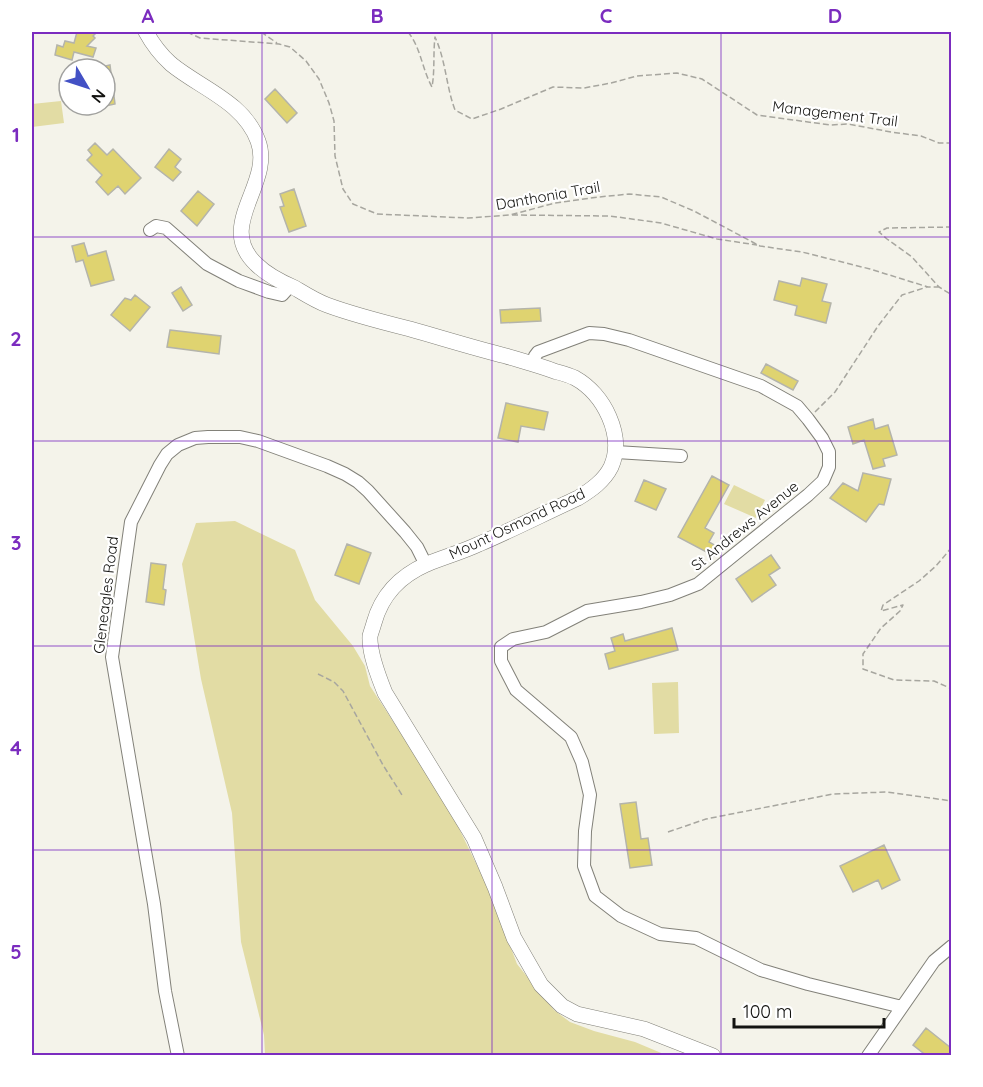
<svg xmlns="http://www.w3.org/2000/svg" width="983" height="1087" font-family="Quicksand,sans-serif">
<style>
.green{fill:#e2dca4}
.building{fill:#dfd370;stroke:#b4b4ab;stroke-width:1.5}
.lines{fill:none;stroke-linecap:round;stroke-linejoin:round}
.minor-casing{stroke:#828179;stroke-width:14}
.tertiary-casing{stroke:#828179;stroke-width:16}
.path{stroke:#a7a69f;stroke-width:1.5;stroke-dasharray:6 3;stroke-linecap:butt}
.minor{stroke:#fff;stroke-width:12}
.tertiary{stroke:#fff;stroke-width:15}
.grid{fill:none;stroke:#7b2cbf;stroke-width:1.5;stroke-opacity:0.55}
.labels{text-anchor:middle;stroke-width:4.5;stroke-linejoin:round;paint-order:stroke}
.street-label{font-size:15px;fill:#131310;stroke:#fff}
.neatline{fill:none;stroke:#7b2cbf;stroke-width:2}
.grid-label{font-size:20px;text-anchor:middle;font-weight:bold;fill:#7b2cbf}
</style>
<rect width="100%" height="100%" fill="#f4f3ea"/>
<!-- green -->
<path class="green" d="M61 101 64 123 32 127V104Z
M734 485 765 500 756 518 724 504Z
M235 521 295 550 315 600 353 646 365 666 370 686 447 804 489 890 517 964 554 1010 570 1022 594 1031 635 1042 666 1055H265L264 1035 241 942 232 813 201 679 182 564 196 523Z
M678 682 679 733 654 734 652 683Z"/>
<!-- building -->
<path class="building" d="M77 32H97L93 36 95 38 87 46 96 48 93 57 74 52 72 60 55 55 57 45 63 47 65 41 74 43Z
M110 65 115 104 105 106V66Z
M275 89 297 113 287 123 265 99Z
M95 143 107 155 113 149 141 178 125 194 118 186 108 195 96 182 102 175 87 160 92 155 88 150Z
M169 149 181 159 175 167 181 172 173 181 155 167Z
M294 189 306 226 289 232 280 207 284 206 280 194Z
M198 191 214 204 197 226 181 211Z
M84 243 88 256 106 251 114 280 91 286 83 260 76 262 72 246Z
M802 278 827 284 822 301 831 303 826 323 795 315 797 306 774 300 779 281 800 286Z
M181 287 192 305 183 311 172 293Z
M135 295 150 307 130 331 111 315 125 298 131 300Z
M540 308 541 321 501 323 500 310Z
M170 330 221 336 219 354 167 347Z
M766 364 798 381 793 390 761 373Z
M506 403 548 412 544 430 521 426 518 442 498 438Z
M873 419 875 429 888 425 897 455 883 459 885 466 873 469 864 440 853 444 848 427Z
M863 473 891 479 884 505 879 504 866 522 830 498 843 483 858 491Z
M712 476 729 485 705 528 714 533 709 542 718 547 714 556 678 537Z
M644 480 666 489 656 510 635 501Z
M347 544 371 553 359 584 335 575Z
M771 555 780 568 769 575 776 585 752 602 736 579Z
M151 563 166 565 163 589 166 590 164 605 146 602Z
M672 628 678 650 609 669 605 654 615 651 611 638 623 634 625 641Z
M636 802 641 839 648 838 652 865 630 868 620 804Z
M884 845 900 880 882 889 878 880 853 892 840 866Z
M926 1028 951 1048V1056H927L913 1045Z"/>
<g class="lines">
<!-- minor casing -->
<g class="minor-casing">
<path id="minor" d="M150 230 156 226 166 228 207 264 239 281 269 292 282 295 290 286
M534 364 535 356 538 352 589 333 604 334 629 340 761 386 797 406 808 419 822 438 829 452V467L823 481 808 495 698 584 670 595 641 602 587 611 546 632 513 639 501 647V661L516 690 571 737 582 762 590 795 585 831 584 866 595 896 621 916 660 934 696 938 761 970 808 984 902 1007
M616 452 681 456
M178 1056 165 991 154 904 112 657 131 522 160 465 167 454 178 445 195 438 208 437H240L258 441 327 466 345 474 358 482 368 491 405 532 417 547 426 565
M868 1056 934 961 952 946"/>
</g>
<!-- tertiary casing -->
<g class="tertiary-casing">
<path id="tertiary" d="M146 32C152 43 161 55 171 64 200 88 244 102 258 141 274 184 215 225 256 264 267 275 281 282 295 288 305 294 316 301 327 305 354 315 382 322 410 329 442 338 474 348 506 356 522 361 538 365 554 371 561 373 569 375 575 378 604 394 625 436 611 467 604 481 591 490 578 498 545 513 512 530 479 544 462 552 444 557 427 564 400 576 382 594 374 623 373 627 371 632 370 636 369 653 379 678 385 693L474 838 495 887 514 938 541 985 562 1006 577 1014 644 1029 713 1056"/>
</g>
<!-- path -->
<path class="path" d="M187 32 200 38 279 44 290 47 306 61 319 79 329 103 334 121 335 156 343 189 353 204 377 214 468 218 510 215 555 203 599 197 629 194 661 197 694 211 760 246 802 252 870 269 928 287H939
M261 32 277 43
M408 32C421 48 422 69 432 87 435 70 433 54 435 37 446 61 446 86 455 110L472 119 501 109 553 87 584 88 611 83 637 76 677 73 702 79 757 115 830 125 848 124 891 132 921 136 939 143H952
M512 215 610 216 661 223 717 239 757 245
M952 227 887 228 879 232 887 239 912 257 939 287 952 295
M815 412 835 392 878 326 902 295 927 287
M952 547 936 566 919 581 883 605 881 611 903 605 900 611 881 628 863 654V669L894 680 934 681 952 689
M318 674 334 682 343 691 383 765 402 795
M668 832 706 819 833 794 887 792 952 801"/>
<!-- minor -->
<use href="#minor" class="minor"/>
<!-- tertiary -->
<use href="#tertiary" class="tertiary"/>
</g>
<!-- grid -->
<path class="grid" d="M262 32V1056M492 32V1056M721 32V1056M32 237H952M32 441H952M32 646H952M32 850H952"/>
<g class="labels">
<!-- street labels -->
<g class="street-label">
<text transform="translate(835 114) rotate(7)" y="5">Management Trail</text>
<text transform="translate(548 196) rotate(-10)" y="5">Danthonia Trail</text>
<text transform="translate(517 524) rotate(-25)" y="5">Mount Osmond Road</text>
<text transform="translate(745 526) rotate(-39)" y="5">St Andrews Avenue</text>
<text transform="translate(106 595) rotate(-83)" y="5">Gleneagles Road</text>
</g>
</g>
<!-- border -->
<rect width="983" height="1087" fill="none" stroke="#ffffff" stroke-width="66"/>
<!-- north arrow -->
<g transform="translate(87 87) rotate(129)"><circle r="28" fill="#ffffff" stroke="#a1a19f" stroke-width="1.5"/>
<path d="M0-4.5L10 22L0 15L-10 22Z" fill="#4351c5"/>
<text y="-9" font-size="16" font-weight="bold" text-anchor="middle" fill="#131310">N</text>
</g>
<!-- scale -->
<path d="M734 1018v9h150v-9" fill="none" stroke="#131310" stroke-width="3"/>
<text x="743" y="1018" font-size="18" fill="#131310" stroke="#ffffff" stroke-width="4.5" paint-order="stroke">100 m</text>
<rect x="33" y="33" width="917" height="1021" class="neatline"/>
<g class="grid-label">
<text x="148" y="23">A</text>
<text x="377" y="23">B</text>
<text x="606" y="23">C</text>
<text x="835" y="23">D</text>
<text x="16" y="142">1</text>
<text x="16" y="346">2</text>
<text x="16" y="550">3</text>
<text x="16" y="755">4</text>
<text x="16" y="959">5</text>
</g>
</svg>
